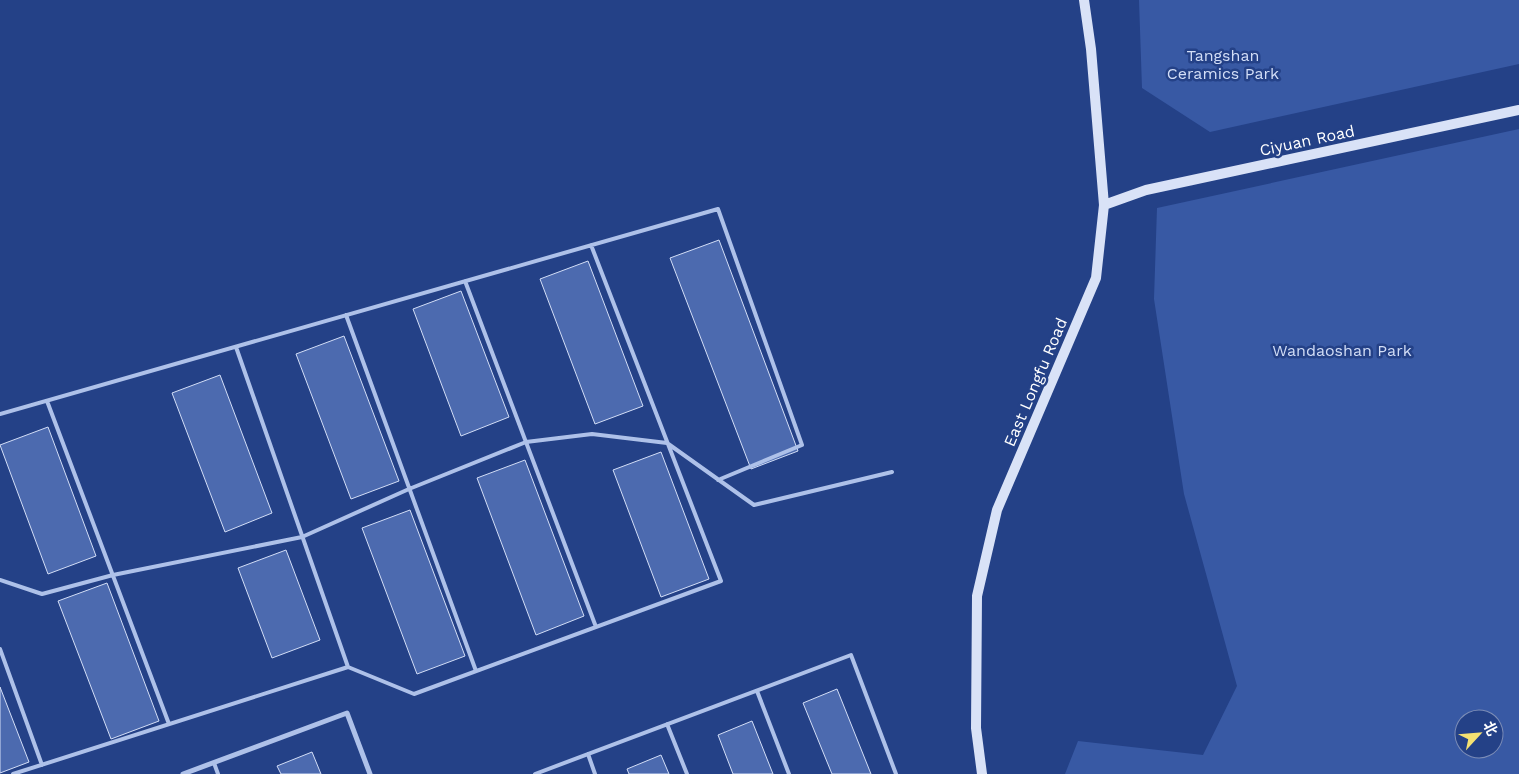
<svg xmlns="http://www.w3.org/2000/svg" width="1519" height="774" font-family="'Work Sans','Noto Sans SC',sans-serif">
<style>
.green{fill:#3859a4;fill-rule:evenodd}
.building{fill:#4c6aaf;stroke:#d3def7}
.lines{fill:none;stroke-linecap:round;stroke-linejoin:round}
.lane{stroke:#aec1e9;stroke-width:4}
.street{stroke:#aec1e9;stroke-width:5}
.secondary{stroke:#d9e2f7;stroke-width:10}
.labels{text-anchor:middle;stroke-width:5;stroke-linejoin:round;paint-order:stroke}
.park-label{font-size:16px;fill:#d3def7;stroke:#244187}
.street-label{font-size:16px;fill:#fff;stroke:#244187}
</style>
<rect width="100%" height="100%" fill="#244187"/>
<!-- green -->
<path class="green" d="M1139 0H1519V64L1210 132 1142 88Z
M1519 129V774H1065L1078 741 1203 755 1237 686 1184 494 1154 299 1157 208ZM1464 719H1494V749H1464Z"/>
<!-- building -->
<path class="building" d="M719 240 798 451 751 469 670 258Z
M588 261 643 406 595 424 540 279Z
M461 291 509 417 461 436 413 309Z
M344 336 399 481 351 499 296 354Z
M220 375 272 513 225 532 172 393Z
M48 427 96 556 48 574 0 445Z
M661 452 709 579 661 597 613 470Z
M525 460 584 616 536 635 477 478Z
M410 510 465 656 417 674 362 528Z
M286 550 320 640 272 658 238 568Z
M107 583 159 721 111 739 58 601Z
M0 687 29 762 0 773Z
M837 689 871 774H832L803 703Z
M752 721 773 774H733L718 735Z
M312 752 321 774H281L277 766Z
M661 755 669 774H629L627 769Z"/>
<g class="lines">
<!-- lane -->
<path class="lane" d="M465 281 596 627
M346 315 476 671
M236 347 348 667
M47 401 169 724
M0 414 718 209 802 445 718 480
M0 580 42 594 113 575 302 537 409 489 526 442 592 434 667 443 754 505 892 472
M0 649 42 765
M757 691 789 774
M667 724 687 774
M588 754 595 774
M214 763 218 774
M13 774 348 667 414 694 721 581 591 245
M535 774 851 655 896 774"/>
<!-- street -->
<path class="street" d="M183 774 347 713 370 774"/>
<!-- secondary -->
<path class="secondary" d="M1104 205 1146 190 1519 110
M982 774 976 728 977 596 997 510 1096 278 1104 205 1091 49 1084 0"/>
</g>
<g class="labels">
<!-- park labels -->
<g class="park-label">
<text x="1223" y="61">Tangshan<tspan x="1223" dy="18">Ceramics Park</tspan></text>
<text x="1342" y="356">Wandaoshan Park</text>
</g>
<!-- street labels -->
<g class="street-label">
<text transform="translate(1307 140) rotate(-12)" y="6">Ciyuan Road</text>
<text transform="translate(1035 382) rotate(-67)" y="6">East Longfu Road</text>
</g>
</g>
<!-- north arrow -->
<g transform="translate(1479 734) rotate(64)"><circle r="24" fill="#244187" stroke="#7c8db7"/>
<path d="M0-4L9 19L0 12L-9 19Z" fill="#f4e172"/>
<text y="-8" font-size="14" font-weight="bold" text-anchor="middle" fill="#ffffff">北</text>
</g>
</svg>
